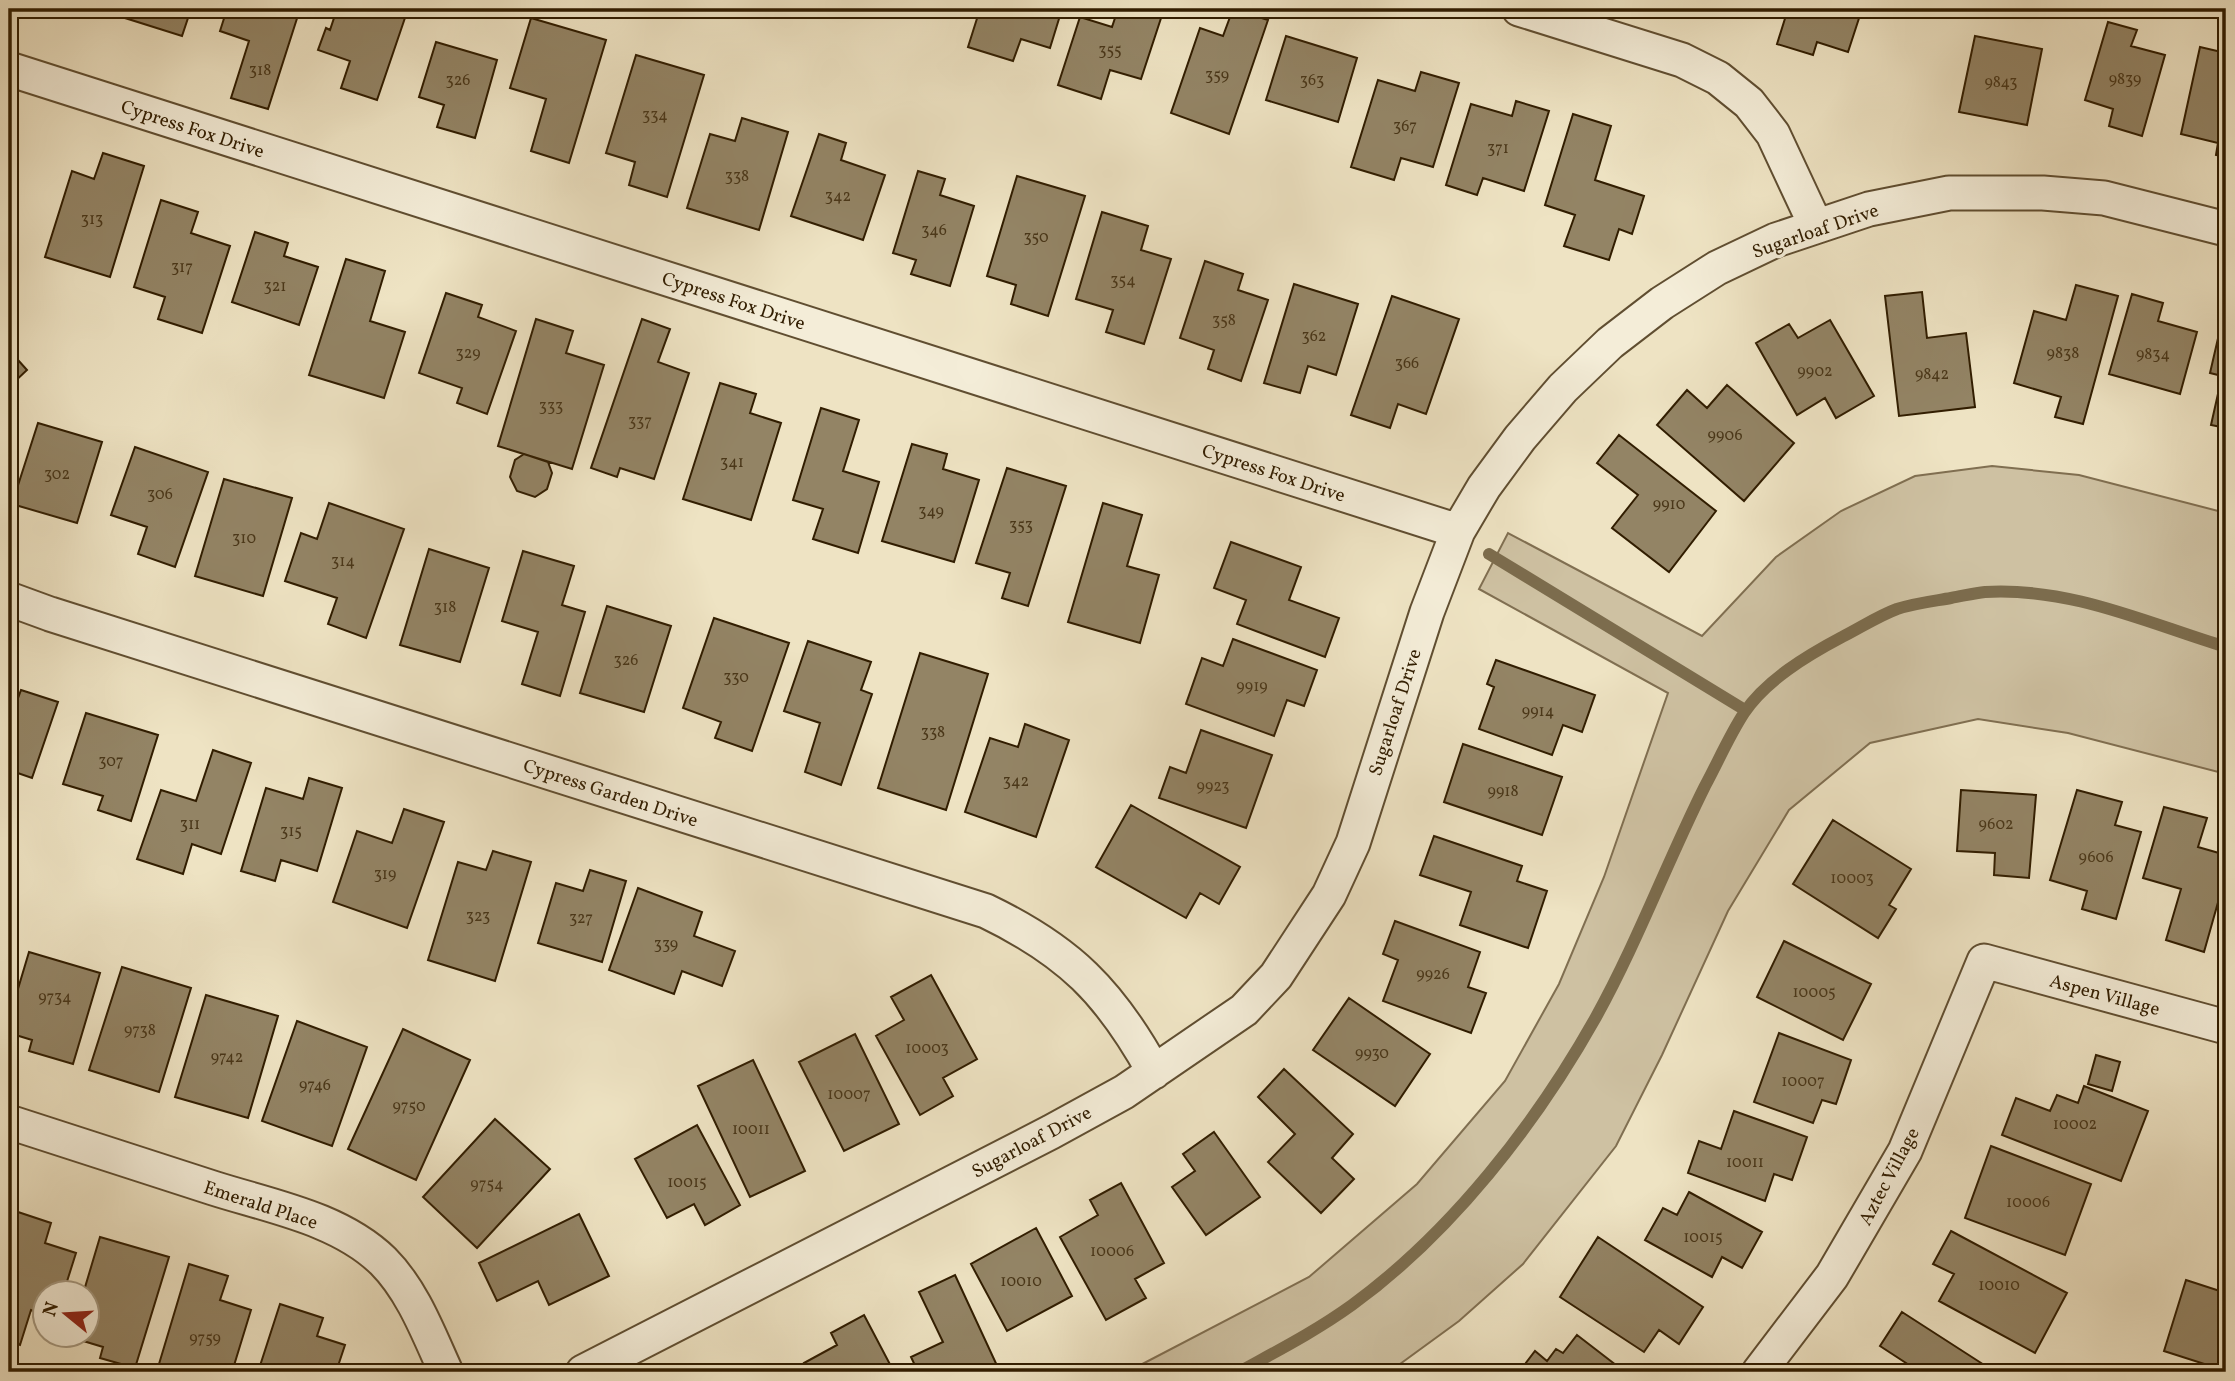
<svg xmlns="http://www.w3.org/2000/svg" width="2235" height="1381" font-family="Vollkorn,serif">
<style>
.green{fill:#cec1a2;stroke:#806f51;stroke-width:2}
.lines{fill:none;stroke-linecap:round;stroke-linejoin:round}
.stream{stroke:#7c6c4d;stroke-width:12}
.building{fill:#938465;stroke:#311d00;stroke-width:2}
.street-casing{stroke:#604e31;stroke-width:37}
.street{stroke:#f4edd8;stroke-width:33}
.labels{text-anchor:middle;stroke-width:7;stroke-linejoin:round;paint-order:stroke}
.number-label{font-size:16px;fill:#4a3719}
.street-label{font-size:19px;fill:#311d00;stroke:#f4edd8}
</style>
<rect width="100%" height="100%" fill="#eee3c3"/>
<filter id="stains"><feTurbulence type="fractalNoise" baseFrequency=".00286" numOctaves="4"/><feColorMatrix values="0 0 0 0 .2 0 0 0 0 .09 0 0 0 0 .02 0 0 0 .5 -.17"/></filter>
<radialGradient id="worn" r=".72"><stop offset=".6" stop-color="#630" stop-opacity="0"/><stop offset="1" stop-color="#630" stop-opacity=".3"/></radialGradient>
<!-- green -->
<path class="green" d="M1992 466 2079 475 2226 513V774L2068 733 1978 719 1870 743 1789 810 1728 911 1662 1055 1616 1146 1523 1264 1459 1321 1389 1372H1127L1309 1277 1417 1184 1505 1081 1559 984 1604 877 1668 693 1479 589 1508 533 1702 636 1776 557 1841 511 1915 476Z"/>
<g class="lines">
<!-- stream -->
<path class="stream" d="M1489 554 1745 710
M1239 1372C1277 1351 1316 1331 1352 1305 1451 1233 1536 1124 1596 1017 1637 943 1667 862 1705 786 1718 762 1729 736 1744 713 1766 680 1808 655 1842 637 1860 628 1878 616 1897 609 1915 603 1934 601 1951 598 1963 596 1974 593 1985 592 2071 587 2147 623 2226 647"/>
</g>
<!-- building -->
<path class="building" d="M128 9H191L182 36 125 18Z
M227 9H300L268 109 231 98 249 41 220 31Z
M337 9H408L377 100 341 88 350 61 318 50 326 28 330 30Z
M980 9H1062L1050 48 1021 39 1013 61 968 47Z
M1118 9H1164L1141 79 1110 70 1101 99 1058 85 1080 17 1112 27Z
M1233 9 1268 20 1229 134 1171 113 1200 28 1223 36Z
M1788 9H1862L1848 52 1817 42 1813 55 1777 44Z
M531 18 606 40 569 163 531 151 546 99 510 88Z
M2108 22 2137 30 2131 46 2165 55 2142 136 2109 126 2113 109 2085 100Z
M1286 36 1357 58 1338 122 1266 100Z
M1975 36 2042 49 2027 125 1959 112Z
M436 42 497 60 475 138 437 127 444 105 419 97Z
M2200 47 2226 53V157L2216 155 2218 143 2181 134Z
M636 55 704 75 667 197 629 185 635 162 606 153Z
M1421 72 1459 83 1433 167 1401 158 1394 180 1351 167 1378 80 1415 91Z
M1516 101 1549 111 1524 191 1483 178 1477 195 1446 185 1471 104 1512 116Z
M1573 114 1611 126 1595 180 1644 196 1632 234 1619 229 1609 260 1564 246 1575 215 1545 205Z
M742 118 788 132 759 230 687 208 710 134 735 141Z
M819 134 846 143 841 160 885 175 863 240 791 216Z
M103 153 144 166 110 277 45 257 72 171 94 179Z
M918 171 945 179 940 195 974 206 950 286 911 274 916 260 893 253Z
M1017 176 1085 196 1048 316 1011 304 1016 285 987 276Z
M161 200 198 212 191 233 230 246 202 333 158 319 165 297 134 287Z
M1102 212 1148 226 1141 250 1171 259 1144 344 1106 332 1113 310 1076 299Z
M255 232 288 243 284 256 318 267 299 325 232 302Z
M346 259 385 271 370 321 405 332 384 398 309 375Z
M1205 261 1243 274 1238 290 1268 300 1241 381 1208 369 1214 350 1180 338Z
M1294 284 1358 304 1336 375 1308 366 1300 393 1264 383Z
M2076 285 2118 296 2083 424 2055 417 2061 397 2014 383 2034 311 2066 320Z
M1922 292 1927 338 1966 333 1975 407 1899 416 1885 296Z
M446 293 482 305 478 317 516 331 487 414 457 403 462 388 419 373Z
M2132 294 2163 303 2158 321 2197 332 2180 394 2109 374Z
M1392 296 1459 319 1426 414 1398 404 1390 428 1351 415Z
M536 319 573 331 566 353 604 365 572 469 498 446Z
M642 319 670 329 658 362 689 373 654 479 620 468 617 477 591 468Z
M1830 320 1874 396 1836 418 1825 398 1797 415 1756 343 1789 324 1798 338Z
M2222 321 2226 322V428L2211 425 2222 376 2210 373Z
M9 350 27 370 9 387Z
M720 383 756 394 750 413 781 423 751 520 683 499Z
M1727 385 1794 443 1744 501 1657 425 1687 390 1707 408Z
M821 408 859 420 843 471 879 482 858 553 813 539 823 509 793 500Z
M38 423 102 442 77 523 12 504Z
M1619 435 1716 511 1669 572 1612 528 1638 495 1597 463Z
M912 444 947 454 943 469 979 480 954 562 882 541Z
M135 447 208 472 175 567 138 554 147 527 111 515Z
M524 454 548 462 552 473 547 489 535 497 517 491 510 477 515 460Z
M1007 468 1066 486 1028 606 1002 598 1010 573 976 563Z
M224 479 292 498 263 596 195 576Z
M329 503 404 529 366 638 328 624 337 598 285 581 301 533 317 539Z
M1103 503 1142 515 1127 566 1159 575 1140 643 1068 622Z
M1231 542 1301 567 1289 600 1339 618 1325 657 1237 624 1246 600 1214 588Z
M429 549 489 568 460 662 400 645Z
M523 551 574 566 562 605 585 612 560 696 522 684 538 632 502 621Z
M607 606 671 626 644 712 580 693Z
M714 618 789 643 752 751 715 738 721 722 683 708Z
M1233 639 1317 670 1304 706 1287 700 1274 736 1186 704 1202 658 1223 666Z
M808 641 871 662 861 690 872 694 841 785 805 772 820 723 784 711Z
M920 653 988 674 946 810 878 788Z
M1496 660 1595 695 1582 732 1563 725 1552 755 1479 729 1494 687 1487 684Z
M21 690 58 702 32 778 9 770V707L14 709Z
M86 713 158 735 131 821 98 810 103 796 63 784Z
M1025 724 1069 740 1036 837 965 812 990 738 1018 747Z
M1201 730 1272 755 1246 828 1159 798 1170 767 1186 773Z
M1463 744 1562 777 1542 835 1444 802Z
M213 750 251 763 221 854 192 844 183 874 137 859 161 790 196 801Z
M309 778 342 788 317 871 281 860 275 881 241 871 266 788 303 799Z
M1961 790 2036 795 2029 878 1994 875 1995 853 1957 851Z
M2077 790 2122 802 2115 825 2141 832 2116 919 2082 909 2087 891 2050 880Z
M1131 805 1240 867 1219 904 1200 893 1186 918 1096 867Z
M2164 807 2207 818 2198 847 2226 855V874L2204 952 2166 940 2181 889 2143 878Z
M404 809 444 822 407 928 333 902 357 831 392 843Z
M1833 820 1911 869 1889 905 1896 909 1878 938 1793 884Z
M1434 836 1522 866 1517 881 1547 891 1528 948 1460 925 1471 892 1420 875Z
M493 851 531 862 495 981 428 960 458 862 486 870Z
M590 870 626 881 602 962 538 943 556 883 583 891Z
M638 888 702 912 694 936 735 951 722 986 682 971 674 994 609 970Z
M1395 921 1480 952 1468 987 1486 993 1471 1033 1383 1001 1398 960 1383 954Z
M1784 941 1871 984 1843 1040 1757 997Z
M29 952 100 973 73 1064 29 1051 32 1040 9 1033V1019Z
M122 967 191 988 159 1092 89 1070Z
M931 975 977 1059 943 1078 953 1096 920 1115 876 1036 904 1020 891 997Z
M206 995 278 1016 248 1118 175 1097Z
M1349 998 1430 1054 1395 1106 1313 1050Z
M297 1021 367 1047 332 1146 262 1121Z
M403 1029 470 1060 416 1180 348 1149Z
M1779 1033 1851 1060 1836 1104 1822 1100 1813 1123 1754 1102Z
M855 1034 899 1124 844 1151 799 1062Z
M2096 1055 2120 1062 2112 1091 2088 1084Z
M753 1060 805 1171 750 1197 698 1086Z
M1284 1069 1353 1134 1332 1158 1354 1179 1321 1213 1268 1162 1295 1134 1258 1097Z
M2084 1086 2148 1111 2121 1181 2002 1135 2016 1098 2050 1111 2057 1095 2078 1103Z
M1734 1111 1807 1137 1792 1180 1774 1174 1765 1201 1688 1173 1699 1141 1721 1149Z
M495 1119 550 1169 477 1248 423 1197Z
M697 1125 740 1205 705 1225 694 1204 667 1218 635 1159Z
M1214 1132 1260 1197 1206 1235 1172 1187 1195 1171 1183 1154Z
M1991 1146 2091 1184 2065 1255 1965 1218Z
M1121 1183 1164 1263 1135 1279 1146 1298 1106 1320 1060 1237 1098 1215 1090 1200Z
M1689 1192 1762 1232 1742 1268 1722 1257 1712 1277 1645 1240 1663 1208 1677 1215Z
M15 1211 51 1223 45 1243 76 1253 63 1294H46V1315L31 1310 20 1345 9 1341V1230Z
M579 1214 609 1276 549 1305 538 1281 497 1301 479 1263Z
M1036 1228 1072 1296 1007 1331 971 1264Z
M1951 1231 2067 1293 2035 1353 1939 1301 1954 1274 1933 1264Z
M100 1237 169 1257 135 1368 100 1358 103 1347 70 1337 71 1336H88V1294H83Z
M1598 1237 1703 1307 1679 1344 1659 1330 1644 1352 1560 1297Z
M189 1264 228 1276 220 1300 251 1310 232 1372H185L159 1364Z
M955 1275 1000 1372H918L911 1357 943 1342 919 1292Z
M2186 1280 2226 1293V1371L2164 1351Z
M280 1304 323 1318 317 1336 345 1345 336 1372H258Z
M1902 1312 1992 1370 1991 1372H1904L1909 1365 1880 1346Z
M864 1315 894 1372H809L804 1363 837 1345 831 1333Z
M1577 1335 1625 1372H1519L1535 1351 1547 1361 1556 1349 1563 1353Z"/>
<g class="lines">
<!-- street casing -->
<g class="street-casing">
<path id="street" d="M1519 9 1682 60 1718 78 1749 103 1773 134 1816 226
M9 69 1458 531
M9 599 50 614 986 911C1069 951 1110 992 1154 1072
M9 1122C77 1144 145 1166 213 1188 269 1206 339 1218 383 1261 413 1291 429 1335 446 1372
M583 1372 1051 1132 1124 1092 1244 1010 1276 976 1329 895 1353 843 1427 612 1458 531 1484 487 1520 438 1563 388 1610 343 1662 303 1717 268 1776 240 1869 209 1949 193H2043L2104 198 2226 229
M1759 1372 1832 1276 1905 1151 1984 961 2226 1027"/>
</g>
<!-- street -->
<use href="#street" class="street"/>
</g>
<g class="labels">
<!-- number labels -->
<g class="number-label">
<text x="1110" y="55">355</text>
<text x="260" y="75">318</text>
<text x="1217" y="80">359</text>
<text x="2125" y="84">9839</text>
<text x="458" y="85">326</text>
<text x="1312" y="85">363</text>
<text x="2001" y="87">9843</text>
<text x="655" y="120">334</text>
<text x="1405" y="131">367</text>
<text x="1498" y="153">371</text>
<text x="737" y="181">338</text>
<text x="838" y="201">342</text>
<text x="92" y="224">313</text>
<text x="934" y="235">346</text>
<text x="1036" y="242">350</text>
<text x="182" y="272">317</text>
<text x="1123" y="285">354</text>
<text x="275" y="291">321</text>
<text x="1224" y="325">358</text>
<text x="1314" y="341">362</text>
<text x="468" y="358">329</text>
<text x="2063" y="358">9838</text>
<text x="2153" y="359">9834</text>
<text x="1407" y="368">366</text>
<text x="1815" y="376">9902</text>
<text x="1932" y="379">9842</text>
<text x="551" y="411">333</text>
<text x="640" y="426">337</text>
<text x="1725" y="440">9906</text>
<text x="732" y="467">341</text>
<text x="57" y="479">302</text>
<text x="160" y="499">306</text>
<text x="1669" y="509">9910</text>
<text x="931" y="516">349</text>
<text x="1021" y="530">353</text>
<text x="244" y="543">310</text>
<text x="343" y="566">314</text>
<text x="445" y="612">318</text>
<text x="626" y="665">326</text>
<text x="736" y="682">330</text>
<text x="1252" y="691">9919</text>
<text x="1538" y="716">9914</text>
<text x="933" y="737">338</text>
<text x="111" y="766">307</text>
<text x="1016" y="786">342</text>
<text x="1213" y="791">9923</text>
<text x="1503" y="796">9918</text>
<text x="190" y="829">311</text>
<text x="1996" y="829">9602</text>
<text x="291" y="836">315</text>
<text x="2096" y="862">9606</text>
<text x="385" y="879">319</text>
<text x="1852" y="883">10003</text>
<text x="478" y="921">323</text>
<text x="581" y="923">327</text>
<text x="666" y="949">339</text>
<text x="1433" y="979">9926</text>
<text x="1814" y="997">10005</text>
<text x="55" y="1002">9734</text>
<text x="140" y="1035">9738</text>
<text x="927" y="1053">10003</text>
<text x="1372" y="1058">9930</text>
<text x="227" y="1062">9742</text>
<text x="1803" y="1086">10007</text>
<text x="315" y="1090">9746</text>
<text x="849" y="1099">10007</text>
<text x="409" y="1111">9750</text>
<text x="2075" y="1129">10002</text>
<text x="751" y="1134">10011</text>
<text x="1745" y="1167">10011</text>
<text x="687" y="1187">10015</text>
<text x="487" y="1189">9754</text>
<text x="2028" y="1207">10006</text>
<text x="1703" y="1242">10015</text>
<text x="1112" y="1256">10006</text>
<text x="1021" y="1286">10010</text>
<text x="1999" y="1290">10010</text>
<text x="205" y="1343">9759</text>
</g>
<!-- street labels -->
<g class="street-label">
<text transform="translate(193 128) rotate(18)" y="7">Cypress Fox Drive</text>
<text transform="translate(1815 230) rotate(-19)" y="7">Sugarloaf Drive</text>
<text transform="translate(734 300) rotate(18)" y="7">Cypress Fox Drive</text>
<text transform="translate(1274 472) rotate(18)" y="7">Cypress Fox Drive</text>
<text transform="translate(1394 712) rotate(-72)" y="7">Sugarloaf Drive</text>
<text transform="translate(611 792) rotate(18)" y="7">Cypress Garden Drive</text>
<text transform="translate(2105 994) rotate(15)" y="7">Aspen Village</text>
<text transform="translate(1031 1141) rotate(-28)" y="7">Sugarloaf Drive</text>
<text transform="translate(1888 1176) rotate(-62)" y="7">Aztec Village</text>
<text transform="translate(261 1204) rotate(18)" y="7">Emerald Place</text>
</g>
</g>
<!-- margin -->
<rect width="2235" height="1381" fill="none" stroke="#eee3c3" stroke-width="35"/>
<rect x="10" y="10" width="2214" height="1360" fill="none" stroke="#311d00" stroke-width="3.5"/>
<rect x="18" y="18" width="2200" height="1346" fill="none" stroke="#311d00" stroke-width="2"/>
<!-- north arrow -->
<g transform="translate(66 1314) rotate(288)"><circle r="33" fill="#f4edd8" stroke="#a69a82" stroke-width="2"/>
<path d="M0-5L12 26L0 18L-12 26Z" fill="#8f2418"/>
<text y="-10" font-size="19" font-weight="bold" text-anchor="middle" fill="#311d00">N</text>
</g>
<rect width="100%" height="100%" filter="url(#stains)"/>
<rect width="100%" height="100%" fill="url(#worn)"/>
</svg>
